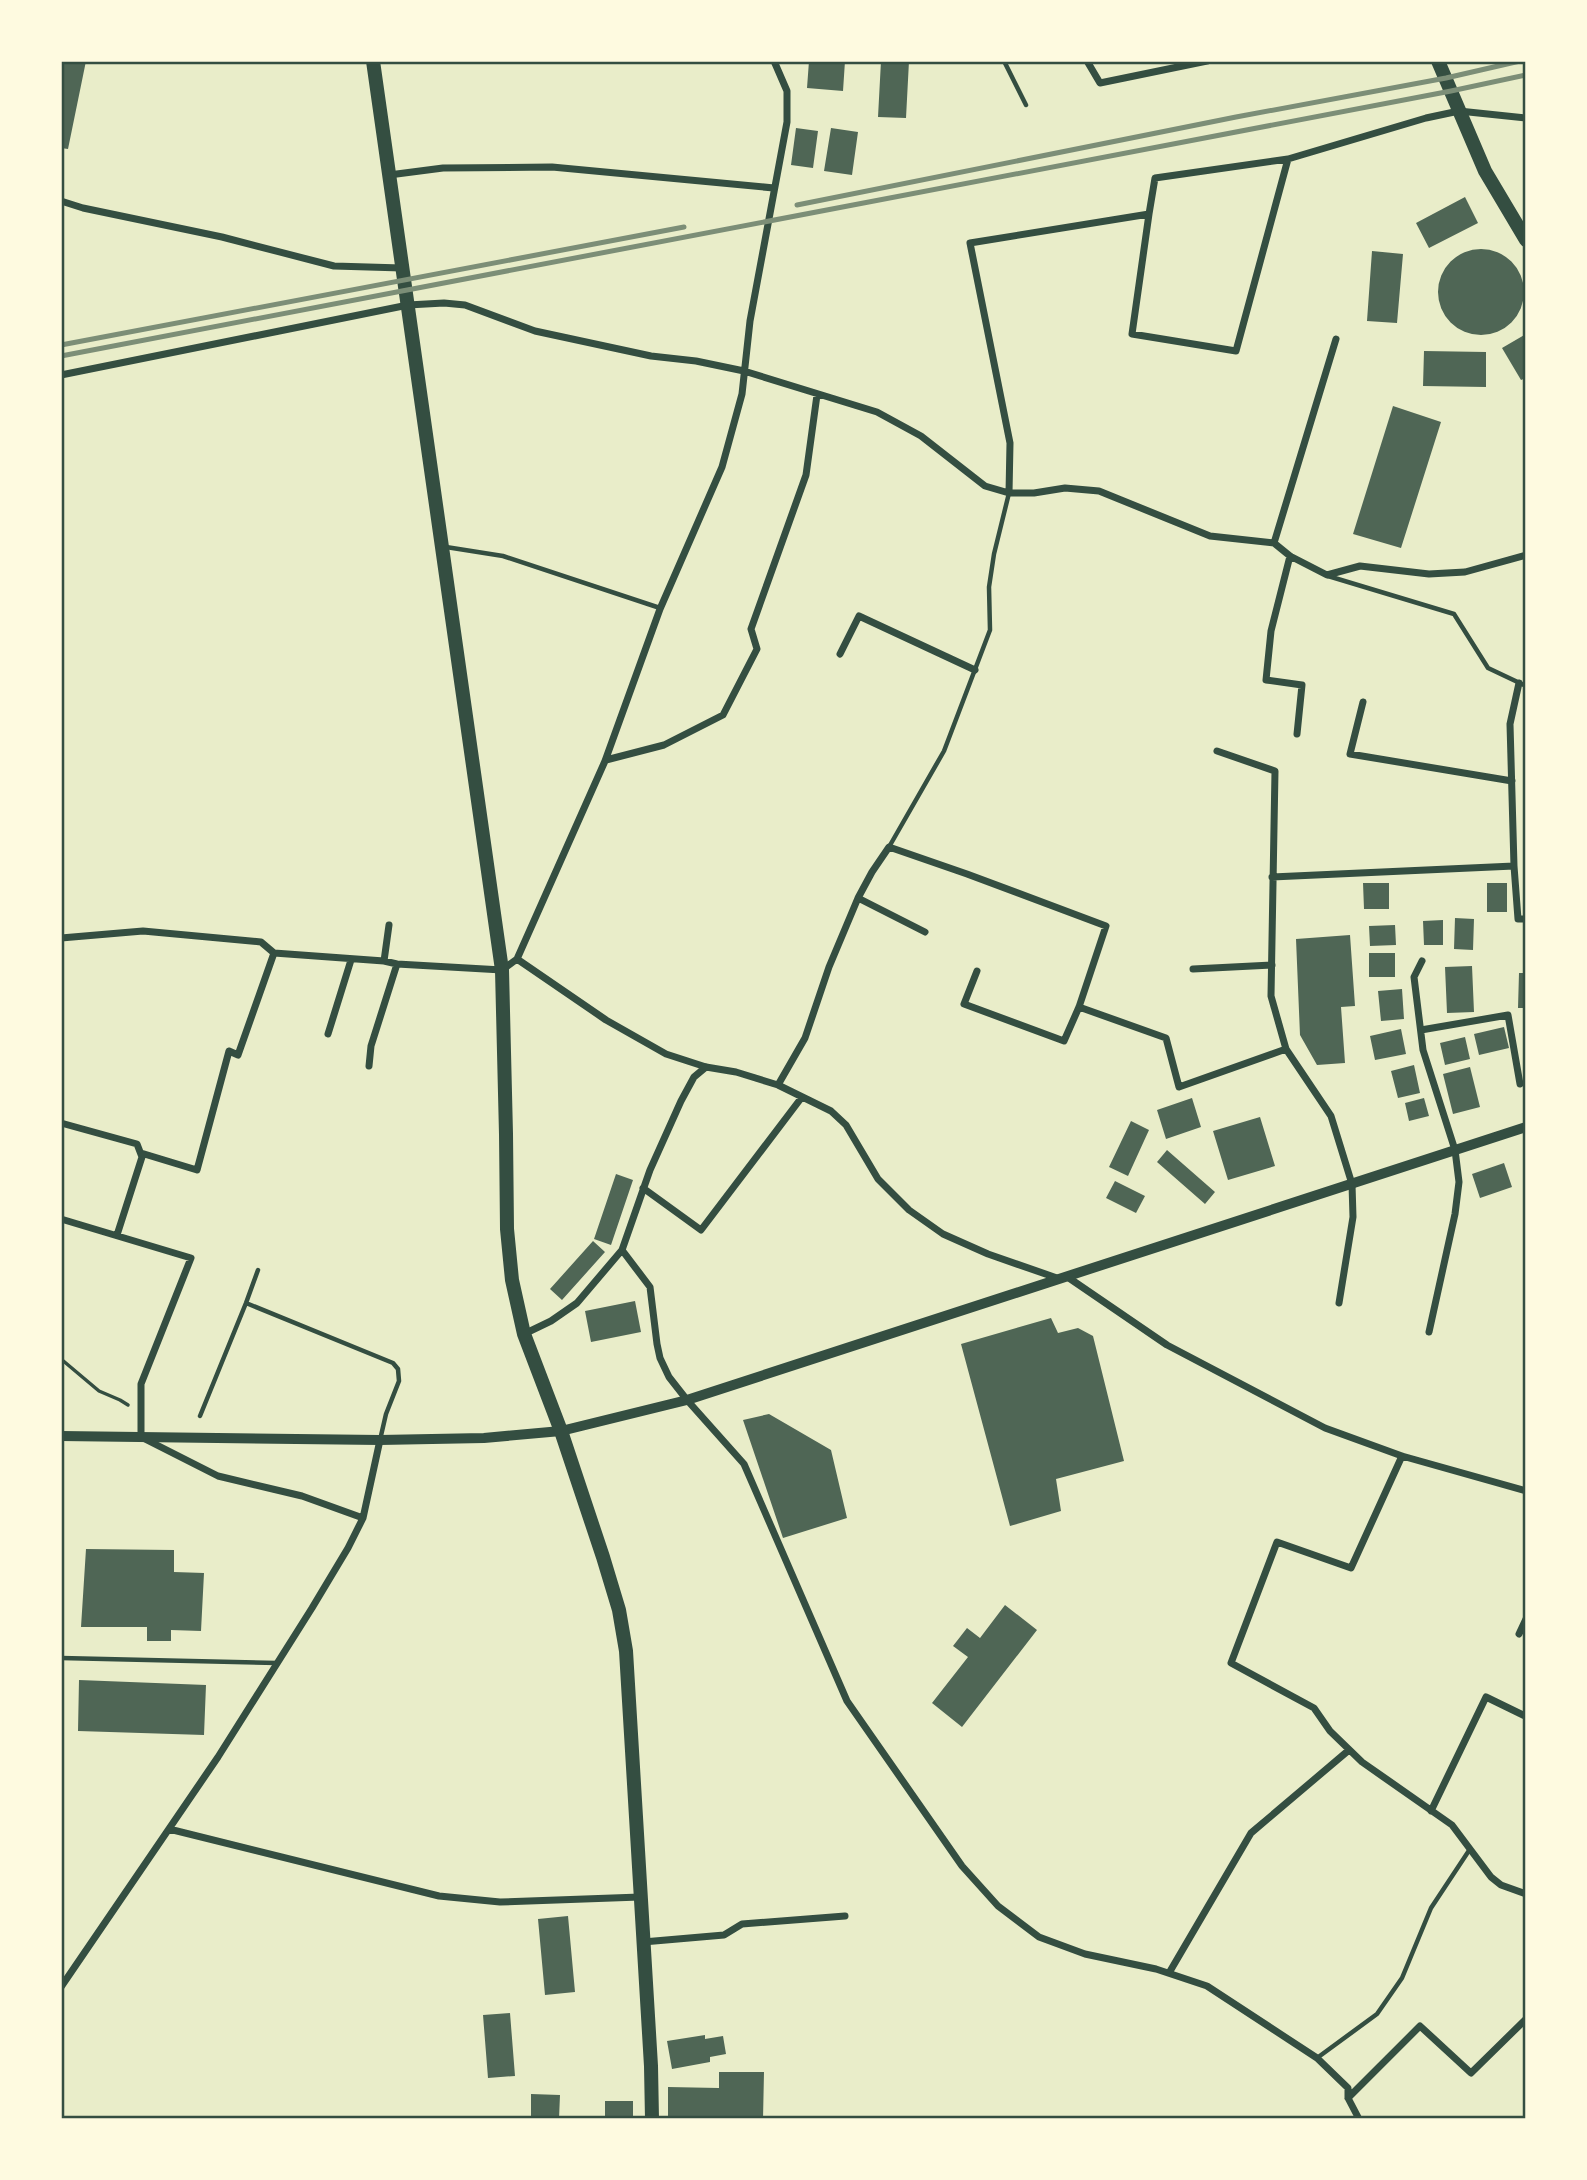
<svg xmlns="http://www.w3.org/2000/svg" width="1587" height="2180" font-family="'DejaVu Sans',sans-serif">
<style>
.building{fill:#4f6655}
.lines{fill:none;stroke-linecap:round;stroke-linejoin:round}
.path{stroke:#344e41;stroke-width:3.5}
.service{stroke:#344e41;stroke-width:4.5}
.minor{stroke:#344e41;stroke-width:7}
.tertiary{stroke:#344e41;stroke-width:10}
.primary{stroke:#344e41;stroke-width:14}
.rail{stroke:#7c8e77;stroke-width:5}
.neatline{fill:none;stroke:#344e41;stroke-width:2.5}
</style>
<rect width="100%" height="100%" fill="#e9edc9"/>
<!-- building -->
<path class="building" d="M61 61H86L68 149 61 148Z
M809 61H845L843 91 807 88Z
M881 61H909L906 118 878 117Z
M796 128 818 131 813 168 791 165Z
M831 128 858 132 852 175 824 171Z
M1465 197 1478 223 1429 248 1416 223Z
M1438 292a43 43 0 1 1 86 0a43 43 0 1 1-86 0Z
M1372 251 1403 254 1397 323 1367 321Z
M1526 334V378L1521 380 1502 348Z
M1424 351 1486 352V387L1423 386Z
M1393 406 1441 422 1401 548 1353 534Z
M1363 883H1389V909H1364Z
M1487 883H1507V912H1487Z
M1455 918 1474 919 1473 950 1454 949Z
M1443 920V945H1424L1423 921Z
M1395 925 1396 945 1370 946 1369 926Z
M1350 935 1355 1006 1341 1007 1345 1063 1317 1065 1300 1035 1296 939Z
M1369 953H1395V977H1369Z
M1472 966 1474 1012 1447 1013 1445 967Z
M1519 973H1526V1008H1518Z
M1402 989 1404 1019 1381 1021 1378 991Z
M1504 1027 1509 1048 1479 1055 1474 1034Z
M1401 1029 1406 1054 1375 1060 1370 1036Z
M1465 1037 1470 1059 1445 1065 1440 1043Z
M1414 1065 1420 1093 1398 1098 1391 1071Z
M1470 1067 1480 1107 1453 1114 1443 1074Z
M1192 1098 1201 1127 1166 1139 1157 1110Z
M1424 1098 1429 1116 1409 1121 1405 1103Z
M1260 1117 1275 1166 1228 1180 1213 1131Z
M1131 1121 1149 1130 1128 1176 1109 1167Z
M1167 1150 1215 1192 1205 1204 1157 1162Z
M1504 1163 1512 1187 1480 1198 1472 1174Z
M616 1174 633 1180 611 1245 594 1239Z
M1115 1181 1145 1196 1136 1213 1106 1198Z
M593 1241 605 1252 562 1300 550 1289Z
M635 1301 641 1332 591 1342 585 1311Z
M1051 1318 1058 1333 1078 1328 1093 1336 1124 1461 1056 1479 1061 1511 1010 1526 961 1344Z
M769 1414 831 1450 847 1518 783 1538 743 1420Z
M86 1549 174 1550V1572L204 1573 201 1631 171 1630V1641H147V1627H81Z
M1005 1605 1037 1630 962 1727 932 1703 968 1657 953 1646 967 1628 980 1638Z
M79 1680 206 1685 204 1735 78 1731Z
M568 1916 575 1992 545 1995 538 1919Z
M510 2013 515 2076 488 2078 483 2015Z
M705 2035V2039L723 2036 726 2054 710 2057V2062L672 2069 667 2041Z
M719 2072H764L763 2119H668V2087L719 2088Z
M531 2094 560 2095 559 2119H531Z
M605 2101H633V2119H605Z"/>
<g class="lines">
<!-- path -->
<path class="path" d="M61 1359 99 1391 120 1400 128 1405"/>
<!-- service -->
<path class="service" d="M1004 61 1026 105
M446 547 503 556 660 608
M1328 576 1454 614 1488 668 1526 686
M889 847 944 751 990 630 989 587 994 554 1009 493
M246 1303 393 1363 398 1369 399 1381 386 1414 380 1440
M200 1416 246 1303 258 1270
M61 1658 277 1663
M1317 2058 1377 2014 1402 1978 1431 1908 1470 1849"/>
<!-- minor -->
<path class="minor" d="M1087 61 1100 83 1207 61
M389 175 443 168 552 167 774 188
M61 201 83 208 222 237 334 266 402 268
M1149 214 1132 334 1236 351 1288 159 1426 118 1459 111 1526 118
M61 375 408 305 444 303 465 305 535 331 651 356 696 361 744 371 877 412 921 436 985 486 1009 493H1034L1065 488 1099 491 1210 536 1274 543 1290 556 1327 575 1360 566 1429 574 1465 572 1526 555
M1009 493 1010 443 970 243 1149 214 1155 178 1288 159
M1274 543 1336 339
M1290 556 1271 631 1266 680 1302 685 1297 734
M840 654 859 616 975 670
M1363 702 1350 754 1512 781
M1217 751 1275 771 1271 996 1286 1049
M606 760 664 745 723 715 757 649 751 629 806 475 817 395
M1514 866 1510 724 1519 683
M1272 877 1514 866 1518 919H1526
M858 898 925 932
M61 938 143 931 261 942 274 953 384 961 397 964 502 970 517 959 605 761 660 609 722 467 742 394 750 321 787 122V91L774 61
M517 959 606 1020 666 1054 706 1067 736 1072 778 1085 805 1038 829 967 858 898 872 872 889 847 967 874 1106 926 1079 1007 1064 1041 964 1004 977 971
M384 961 389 925
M1422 961 1414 977 1423 1050 1455 1150 1459 1182 1455 1214 1429 1332
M1193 969 1272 965
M1079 1007 1166 1038 1179 1087 1286 1049 1331 1116 1352 1184 1353 1217 1339 1303
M1421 1030 1508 1015 1520 1084
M328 1034 351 960
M369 1066 371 1046 397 964
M778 1085 831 1111 846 1125 878 1179 909 1210 943 1234 988 1254 1057 1278
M61 1123 137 1144 142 1157 117 1235
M141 1153 197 1170 229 1051 238 1055 274 953
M643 1188 701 1230 802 1097
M61 1219 191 1258 141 1384V1437L218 1476 302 1496 363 1518
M622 1250 650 1287 657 1344 660 1358 669 1377 687 1400 744 1464 847 1701 962 1866 998 1906 1039 1937 1085 1954 1156 1969 1207 1986 1317 2058 1348 2088V2098L1359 2119
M1066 1276 1167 1345 1325 1428 1402 1456 1526 1491
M524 1334 551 1321 577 1303 622 1250 650 1170 681 1101 694 1077 706 1067
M1402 1456 1351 1568 1277 1542 1231 1663 1314 1708 1330 1731 1362 1762 1452 1825 1491 1877 1501 1885 1526 1894
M1519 1634 1526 1619
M1431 1811 1486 1697 1523 1715
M169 1829 439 1896 500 1902 640 1897
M643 1942 724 1935 742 1924 845 1916
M1169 1973 1251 1833 1349 1750
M61 1987 218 1757 312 1608 348 1548 363 1518 380 1440
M1348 2098 1420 2026 1471 2073 1526 2019"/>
<!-- tertiary -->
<path class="tertiary" d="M61 1436 380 1440 484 1438 561 1431 687 1400 1526 1127"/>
<!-- primary -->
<path class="primary" d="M373 61 502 970 506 1134 507 1229 512 1280 524 1334 561 1431 603 1557 619 1610 626 1651 651 2066 652 2119
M1438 61 1485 171 1526 240"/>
<!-- rail -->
<path class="rail" d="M797 205 1236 117 1446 78 1520 61
M61 345 684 227
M61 356 1451 91 1526 75"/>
</g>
<!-- border -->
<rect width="1587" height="2180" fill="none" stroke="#fefae0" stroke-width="126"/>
<rect x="63" y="63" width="1461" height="2054" class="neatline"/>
</svg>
